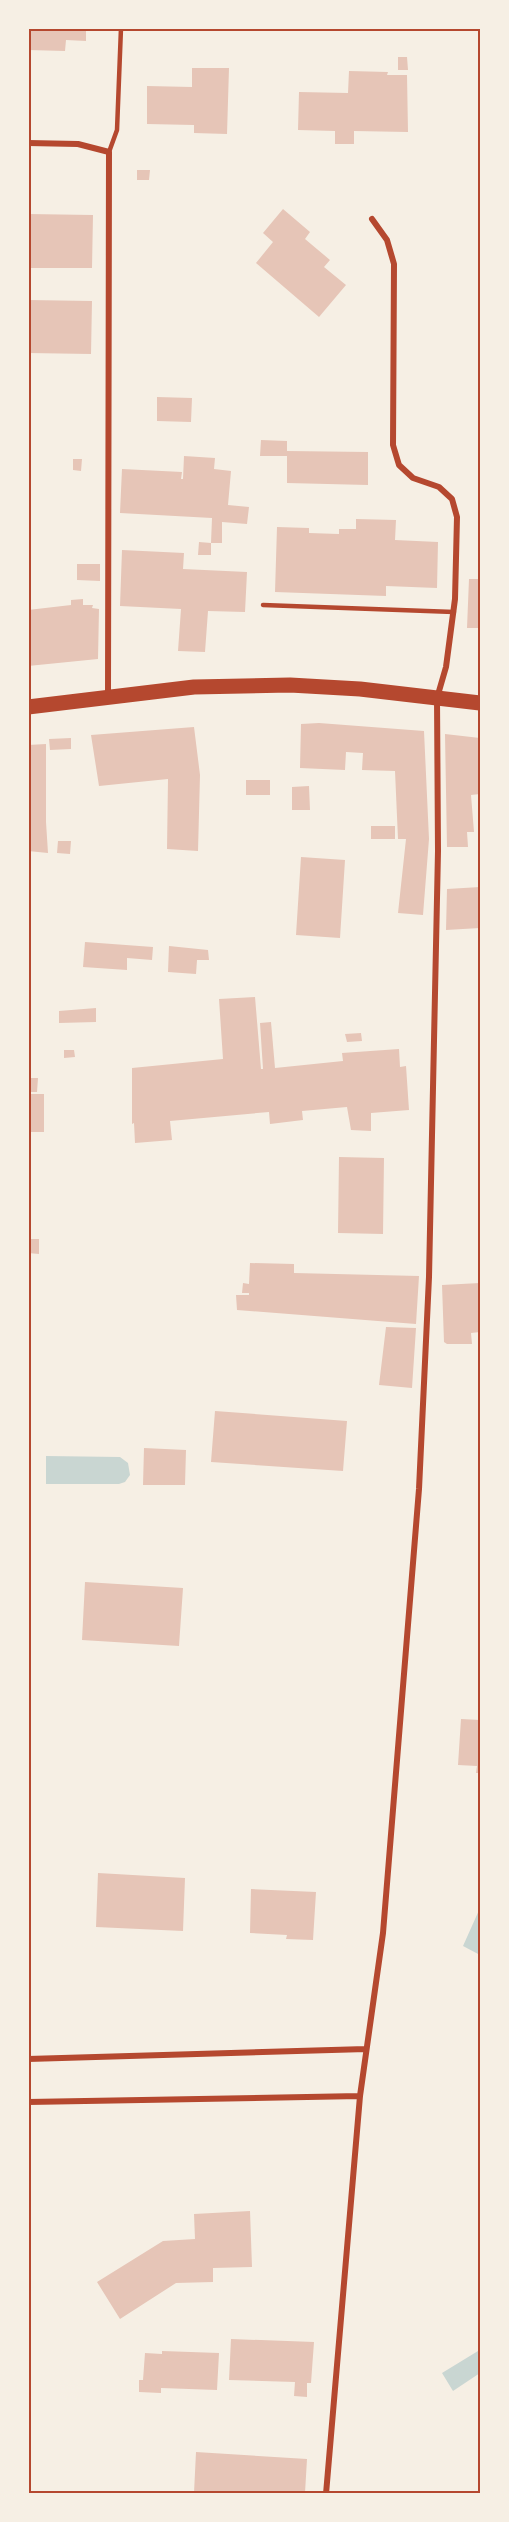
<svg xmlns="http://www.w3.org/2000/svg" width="509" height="2522" font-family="'Roboto Condensed',sans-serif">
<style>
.water{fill:#c9d6d2}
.building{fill:#e6c5b7}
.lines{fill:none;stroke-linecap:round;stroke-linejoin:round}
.service{stroke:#b5482f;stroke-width:4.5}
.minor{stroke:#b5482f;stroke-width:6}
.primary{stroke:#b5482f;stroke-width:15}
.neatline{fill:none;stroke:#b5482f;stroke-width:2}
</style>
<rect width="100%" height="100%" fill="#f6efe4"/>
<!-- water -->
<path class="water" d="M46 1456 120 1457 128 1463 130 1475 125 1482 119 1484H46Z
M480 1908V1955L463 1946Z
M478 2351 480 2353V2373L453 2391 442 2373Z"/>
<!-- building -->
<path class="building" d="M28 28H86V41L66 40 65 51 28 50Z
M398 57H407L408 70H398Z
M192 68H229L227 134 194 133V125L147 124V86L192 87Z
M349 71 388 72 387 75H407L408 132 354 131V144H335V131L298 130 299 92 348 93Z
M137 170H150L149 180H137Z
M283 209 310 232 305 239 330 260 324 267 346 285 319 317 256 263 273 242 263 233Z
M28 214 93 215 92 268H28Z
M28 300 92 301 91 354 28 353Z
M157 397 192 398 191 422 157 421Z
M261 440 287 441V451L368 452V485L287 483V456H260Z
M184 456 215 458 214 469 231 471 228 505 249 507 247 524 222 522V543H211L212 518 120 513 122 469 182 472 181 479H183Z
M73 459H82L81 471 73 470Z
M356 519 396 520 395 540 438 542 437 588 386 586V596L275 592 277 527 309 528V533L339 534V529H356Z
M199 542 211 543V555H198Z
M122 550 184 553 183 569 247 572 245 612 208 611 205 652 178 651 181 609 120 606Z
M77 564H100V581L77 580Z
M469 579H480V628H467Z
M83 599V605H93L92 608 99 609 98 659 28 666V610L71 605V600Z
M319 723 424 731 429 839 423 915 398 913 406 839H398L395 771 362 770 363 753 346 752 345 770 300 768 301 724Z
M194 727 200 775 198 851 167 849 168 779 99 786 91 735Z
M445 734 480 738V794L471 795 474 832H467L468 847H447Z
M71 738V749L50 750 49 739Z
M46 744V822L48 853 28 851V745Z
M246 780H270V795H246Z
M309 786 310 810H292V787Z
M371 826H395V839H371Z
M58 841H71L70 854 57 853Z
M301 857 345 860 340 938 296 935Z
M480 887V928L446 930 447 889Z
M85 942 153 947 152 960 127 958V970L83 967Z
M169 946 208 950 209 960H197L196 974 168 972Z
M255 997 261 1069H263L260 1023 271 1022 275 1068 343 1061 342 1053 399 1049 400 1067 406 1066 409 1110 371 1113V1131L351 1130 347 1107 302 1111 303 1120 270 1124 269 1112 170 1121 172 1140 135 1143 134 1123 132 1124V1068L223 1059 219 999Z
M96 1008V1022L59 1023V1011Z
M361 1033 362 1041 347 1042 345 1034Z
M64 1050H74L75 1057 64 1058Z
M28 1078H38L37 1092H28Z
M28 1094H44V1132H28Z
M339 1157 384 1158 383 1234 338 1233Z
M28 1239H39V1254L28 1253Z
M250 1263 294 1264V1273L419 1276 416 1324 237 1310 236 1295H249V1293H242L243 1283 249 1284Z
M480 1283V1332L471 1333 472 1344H447L444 1342 442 1285Z
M386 1327 416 1328 412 1388 379 1385Z
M215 1411 347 1421 343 1471 211 1462Z
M144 1448 186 1450 185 1485H143Z
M85 1582 183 1588 179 1646 82 1640Z
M461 1719 480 1720V1773H476L477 1766 458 1765Z
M98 1873 185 1878 183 1931 96 1927Z
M251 1889 316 1892 313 1940 286 1939 287 1935 250 1933Z
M250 2211 252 2267 213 2268V2282L176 2283 120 2319 97 2282 163 2241 195 2239 194 2214Z
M231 2339 314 2342 311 2383H307V2397L294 2396 295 2382 229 2380Z
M162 2351 219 2353 217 2390 161 2388V2393L139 2392V2380H143L145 2353 162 2354Z
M196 2452 307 2459 305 2493H194Z"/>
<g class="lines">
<!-- service -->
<path class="service" d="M109 152 117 130 121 28
M263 605 454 612"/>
<!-- minor -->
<path class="minor" d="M28 143 78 144 109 152 108 697
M28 2059 366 2049
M28 2102 360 2096
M326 2494 360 2096 383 1933 419 1489 429 1277 438 851 437 698 446 667 455 599 457 517 452 499 439 487 413 478 399 465 393 445 394 264 387 240 372 219"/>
<!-- primary -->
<path class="primary" d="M28 707 194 687 290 685 360 689 480 703"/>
</g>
<!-- border -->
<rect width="509" height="2522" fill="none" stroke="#f6efe4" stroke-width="60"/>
<rect x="30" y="30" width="449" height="2462" class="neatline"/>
</svg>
